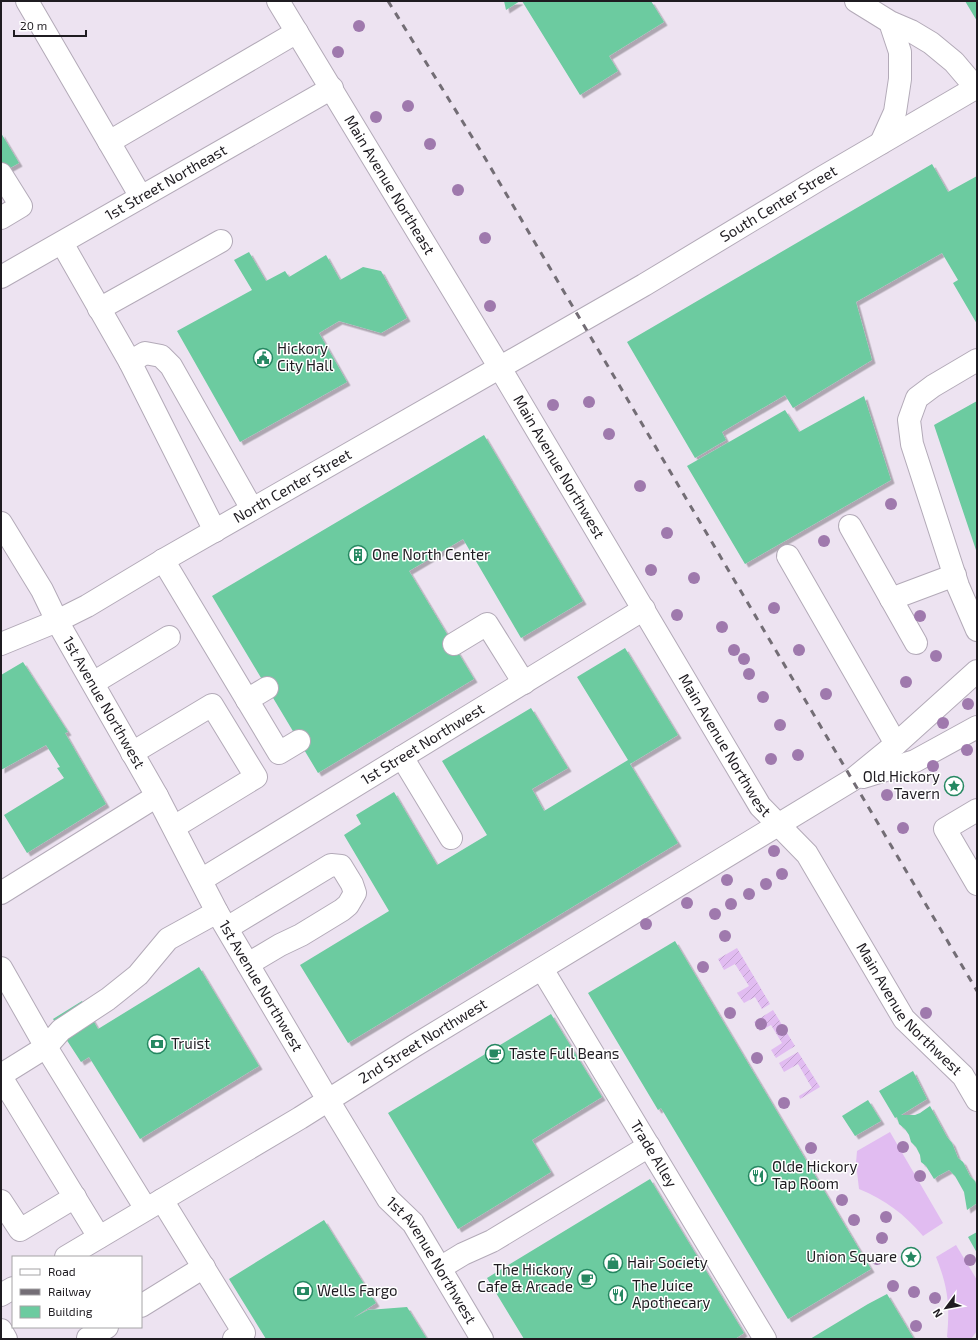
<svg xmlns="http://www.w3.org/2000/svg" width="978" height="1340" font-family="'Exo 2',sans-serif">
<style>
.grass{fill:#e1bcf1}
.garden{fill:url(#garden-furrows)}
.building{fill:#6ccba0;filter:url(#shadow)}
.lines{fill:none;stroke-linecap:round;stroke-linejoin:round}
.minor-casing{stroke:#b3aab8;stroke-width:24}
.major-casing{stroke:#b3aab8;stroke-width:24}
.minor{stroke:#fff;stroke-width:22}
.major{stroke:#fff;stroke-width:22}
.rail{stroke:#736d75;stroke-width:3;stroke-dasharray:7 7;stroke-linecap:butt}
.tree{fill:#9f79ad}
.labels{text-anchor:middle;stroke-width:3;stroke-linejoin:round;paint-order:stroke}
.street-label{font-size:15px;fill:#1f1c21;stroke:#fff}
.poi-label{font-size:15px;fill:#1f1c21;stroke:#fff;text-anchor:start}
</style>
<defs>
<pattern id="garden-furrows" width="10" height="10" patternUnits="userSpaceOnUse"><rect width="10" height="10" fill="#e1bcf1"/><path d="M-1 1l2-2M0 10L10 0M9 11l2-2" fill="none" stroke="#c1a1ce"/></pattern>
<filter id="shadow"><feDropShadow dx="3.5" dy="3.5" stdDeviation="0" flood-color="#0004"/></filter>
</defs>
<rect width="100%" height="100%" fill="#ede3f1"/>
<!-- grass -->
<path class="grass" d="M890 1132 943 1223 923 1236C904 1214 886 1200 859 1189L856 1163 857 1151Z
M956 1245 977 1280V1331L971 1339H950L947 1337C950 1305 948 1287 936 1257Z"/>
<!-- garden -->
<path class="garden" d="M737 948 770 1004 762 1009 755 997 744 1003 737 993 749 986 735 964 724 970 718 959Z
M773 1010 795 1046 776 1058 771 1050 782 1043 771 1025 760 1031 754 1022Z
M798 1052 820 1087 800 1099 799 1096 812 1088 798 1064 784 1072 779 1063Z"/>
<!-- building -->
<path class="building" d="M504 1H520L506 10Z
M522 1H651L664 22 609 56 618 71 580 95Z
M965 1H977V21Z
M1 133 19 163 1 173Z
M932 164 948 192 977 176V324L953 283 958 280 942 253 856 302 872 360 793 408 785 395 722 432 726 440 695 458 627 342Z
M249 252 266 281 285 271 289 277 326 255 340 280 363 267 381 271 407 318 381 333 339 321 319 333 347 382 240 442 177 331 252 290 234 260Z
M864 396 891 480 745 564 687 466 785 410 799 432Z
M977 401V553L934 425Z
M484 435 583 601 521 638 463 539 409 571 474 679 318 773 212 596Z
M625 648 678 735 630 764 678 843 348 1043 300 965 389 911 344 835 361 824 356 815 394 792 437 865 487 835 442 761 531 708 568 768 532 789 544 811 628 760 577 677Z
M23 662 68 732 65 733 106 804 27 853 4 815 64 778 57 768 60 767 46 745 1 770V675Z
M675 941 871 1269 788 1319 661 1108 658 1110 588 993Z
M199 967 259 1066 140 1139 89 1057 81 1062 53 1019 82 1001 98 1029Z
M551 1014 602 1097 532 1140 551 1172 458 1229 388 1113Z
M913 1071 927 1099 901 1115H915L920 1113 930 1106 947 1137 952 1143 958 1158 963 1162 970 1176 975 1181 977 1187V1203L967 1210 964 1192 955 1176 949 1170 938 1176 934 1179 926 1166 921 1162 920 1155 916 1147 911 1142 909 1135 905 1129 899 1124 897 1117 895 1118 879 1091Z
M868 1100 881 1121 855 1136 842 1116Z
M650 1179 744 1333 735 1339H524L487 1278Z
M324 1220 376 1303 353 1318 368 1310 407 1307 427 1339H266L229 1279Z
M977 1232V1253L968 1237Z
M887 1294 914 1339H810L868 1304Z"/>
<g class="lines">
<!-- minor casing -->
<g class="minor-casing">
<g id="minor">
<path d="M27 1 141 197"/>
<path id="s1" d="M278 1 500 368 760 806 807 854 904 1019 963 1076 977 1100"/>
<path d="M109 142 297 32"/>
<path d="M1 174 21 206 1 218"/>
<path d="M62 243 130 362 145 353 161 356 171 366 252 509"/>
<path id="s2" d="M1 277 332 88"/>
<path d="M99 309 221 241"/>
<path d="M977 360 933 386 917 398 909 420 912 444 958 586 977 630"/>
<path d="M130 362 215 531"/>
<path id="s3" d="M1 523 42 590 57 621 157 796 217 912 328 1100 388 1199 413 1223 482 1339"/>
<path d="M850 526 916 643"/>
<path d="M788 556 896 744"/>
<path d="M163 560 279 753 299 741"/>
<path d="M891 599 955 575"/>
<path id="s4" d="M1 644 57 621 87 606 167 558 644 285 823 177 977 87"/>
<path d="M454 644 487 624 524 683"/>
<path d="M93 683 169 637"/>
<path d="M247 700 267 688"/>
<path d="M132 753 212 705 256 777 174 827"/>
<path d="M402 757 451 838"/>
<path d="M863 777 915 761 977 727"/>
<path d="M977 810 945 829 977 884"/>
<path id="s5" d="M201 880 644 609"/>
<path d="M1 893 157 796"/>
<path d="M227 928 331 865 341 866 352 884 355 893 348 905 342 910 301 935 280 945 248 964"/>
<path d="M1 968 46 1047 146 1209"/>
<path id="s6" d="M542 969 765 1339"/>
<path d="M1 1075 46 1047 61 1030 108 999 138 975 168 939 217 912"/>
<path d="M1 1077 99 1237"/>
<path d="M162 1200 244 1333 234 1339"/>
<path d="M1 1201 20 1230 75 1197"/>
<path id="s7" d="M66 1257 300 1118 414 1046 852 780 896 744 977 671"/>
<path d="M440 1268 463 1254 492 1241 649 1146"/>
<path d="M1 1295 13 1288"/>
<path d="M141 1306 204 1267"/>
<path d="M88 1338 107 1327"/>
</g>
</g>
<!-- major casing -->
<g class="major-casing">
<path id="major" d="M856 1 890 22 911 31 931 43 954 62 977 89
M881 143 895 112 900 79V52L890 22
M1 1330 6 1339"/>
</g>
<!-- minor -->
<use href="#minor" class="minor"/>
<!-- major -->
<use href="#major" class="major"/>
<!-- rail -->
<path class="rail" d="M388 1 482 153 977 991"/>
</g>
<!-- trees -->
<g class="tree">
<circle cx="359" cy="26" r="6"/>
<circle cx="338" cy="52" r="6"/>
<circle cx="408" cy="106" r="6"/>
<circle cx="376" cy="117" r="6"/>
<circle cx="430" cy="144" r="6"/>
<circle cx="458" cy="190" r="6"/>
<circle cx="485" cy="238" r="6"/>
<circle cx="490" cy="306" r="6"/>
<circle cx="589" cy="402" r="6"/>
<circle cx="553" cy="405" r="6"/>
<circle cx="609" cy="434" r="6"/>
<circle cx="640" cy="486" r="6"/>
<circle cx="891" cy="504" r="6"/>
<circle cx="667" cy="533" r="6"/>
<circle cx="824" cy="541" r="6"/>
<circle cx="651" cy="570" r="6"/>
<circle cx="694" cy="578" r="6"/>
<circle cx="774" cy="608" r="6"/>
<circle cx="677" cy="615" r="6"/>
<circle cx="920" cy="616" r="6"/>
<circle cx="722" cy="627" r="6"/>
<circle cx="734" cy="650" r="6"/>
<circle cx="799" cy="650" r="6"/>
<circle cx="936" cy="656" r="6"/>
<circle cx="744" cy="659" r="6"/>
<circle cx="749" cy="674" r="6"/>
<circle cx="906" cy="682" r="6"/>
<circle cx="826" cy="694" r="6"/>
<circle cx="763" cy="697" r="6"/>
<circle cx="968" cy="704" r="6"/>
<circle cx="943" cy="723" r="6"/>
<circle cx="780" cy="725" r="6"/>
<circle cx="967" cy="750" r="6"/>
<circle cx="798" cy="755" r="6"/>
<circle cx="771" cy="759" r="6"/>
<circle cx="933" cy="766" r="6"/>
<circle cx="887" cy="795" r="6"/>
<circle cx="903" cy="828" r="6"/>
<circle cx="774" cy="851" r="6"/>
<circle cx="782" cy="874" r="6"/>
<circle cx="727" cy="880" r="6"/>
<circle cx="766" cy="884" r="6"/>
<circle cx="749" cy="894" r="6"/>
<circle cx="687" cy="903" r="6"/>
<circle cx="731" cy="904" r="6"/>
<circle cx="715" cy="914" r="6"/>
<circle cx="646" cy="924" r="6"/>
<circle cx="725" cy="936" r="6"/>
<circle cx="703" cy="967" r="6"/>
<circle cx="730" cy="1013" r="6"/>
<circle cx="926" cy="1013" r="6"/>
<circle cx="761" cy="1024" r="6"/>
<circle cx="782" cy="1030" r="6"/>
<circle cx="757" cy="1058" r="6"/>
<circle cx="784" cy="1103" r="6"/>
<circle cx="903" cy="1147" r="6"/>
<circle cx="811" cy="1148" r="6"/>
<circle cx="920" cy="1176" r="6"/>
<circle cx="842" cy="1200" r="6"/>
<circle cx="886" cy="1217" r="6"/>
<circle cx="854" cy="1220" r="6"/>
<circle cx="882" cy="1238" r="6"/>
<circle cx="877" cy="1259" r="6"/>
<circle cx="970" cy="1260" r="6"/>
<circle cx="893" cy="1286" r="6"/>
<circle cx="914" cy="1292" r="6"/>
<circle cx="935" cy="1298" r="6"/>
<circle cx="916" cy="1326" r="6"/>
</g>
<!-- icons -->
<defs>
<g id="civic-ring" transform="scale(1)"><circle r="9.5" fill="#fff" stroke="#268862" stroke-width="1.5"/><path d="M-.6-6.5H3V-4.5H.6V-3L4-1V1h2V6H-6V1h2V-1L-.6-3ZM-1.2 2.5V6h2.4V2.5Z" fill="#268862"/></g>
<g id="building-ring" transform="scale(1)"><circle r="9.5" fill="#fff" stroke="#268862" stroke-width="1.5"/><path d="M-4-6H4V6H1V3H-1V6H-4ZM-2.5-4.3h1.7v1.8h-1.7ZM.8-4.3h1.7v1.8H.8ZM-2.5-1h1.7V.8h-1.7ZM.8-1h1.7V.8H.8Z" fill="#268862"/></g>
<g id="sight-ring" transform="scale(1)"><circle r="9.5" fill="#fff" stroke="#268862" stroke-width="1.5"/><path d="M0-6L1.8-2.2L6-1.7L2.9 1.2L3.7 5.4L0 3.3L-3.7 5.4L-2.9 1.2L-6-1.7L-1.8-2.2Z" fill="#268862"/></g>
<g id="bank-ring" transform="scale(1)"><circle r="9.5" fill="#fff" stroke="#268862" stroke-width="1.5"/><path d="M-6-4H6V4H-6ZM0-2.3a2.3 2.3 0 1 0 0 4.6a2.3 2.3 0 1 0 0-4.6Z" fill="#268862"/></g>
<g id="cafe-ring" transform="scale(1)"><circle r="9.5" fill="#fff" stroke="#268862" stroke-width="1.5"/><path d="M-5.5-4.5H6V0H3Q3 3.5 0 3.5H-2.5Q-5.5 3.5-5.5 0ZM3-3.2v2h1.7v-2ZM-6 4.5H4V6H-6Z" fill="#268862"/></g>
<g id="restaurant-ring" transform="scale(1)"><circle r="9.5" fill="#fff" stroke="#268862" stroke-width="1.5"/><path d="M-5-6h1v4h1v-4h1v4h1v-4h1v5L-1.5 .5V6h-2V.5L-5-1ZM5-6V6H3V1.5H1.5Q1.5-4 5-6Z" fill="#268862"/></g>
<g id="shop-ring" transform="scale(1)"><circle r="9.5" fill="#fff" stroke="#268862" stroke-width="1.5"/><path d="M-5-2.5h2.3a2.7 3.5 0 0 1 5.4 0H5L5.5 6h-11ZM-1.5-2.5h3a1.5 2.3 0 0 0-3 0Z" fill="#268862"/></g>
</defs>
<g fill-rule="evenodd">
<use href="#civic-ring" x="263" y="358"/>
<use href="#building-ring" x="358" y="555"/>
<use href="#sight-ring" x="954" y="786"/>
<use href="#bank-ring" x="157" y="1044"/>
<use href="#cafe-ring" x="495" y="1054"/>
<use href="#restaurant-ring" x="758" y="1176"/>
<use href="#sight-ring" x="911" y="1257"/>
<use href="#shop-ring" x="613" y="1263"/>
<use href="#cafe-ring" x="587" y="1279"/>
<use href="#bank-ring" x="303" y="1291"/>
<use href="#restaurant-ring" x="618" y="1295"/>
</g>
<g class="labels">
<!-- street labels -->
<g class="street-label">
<text dy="5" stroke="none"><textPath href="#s2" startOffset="190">1st Street Northeast</textPath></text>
<text dy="5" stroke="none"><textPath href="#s1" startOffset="215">Main Avenue Northeast</textPath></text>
<text dy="5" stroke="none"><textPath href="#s4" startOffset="894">South Center Street</textPath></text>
<text dy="5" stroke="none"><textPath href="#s1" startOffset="544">Main Avenue Northwest</textPath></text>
<text dy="5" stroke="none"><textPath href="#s4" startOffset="332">North Center Street</textPath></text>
<text dy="5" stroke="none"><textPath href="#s3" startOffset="207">1st Avenue Northwest</textPath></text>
<text dy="5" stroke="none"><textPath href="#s1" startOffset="868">Main Avenue Northwest</textPath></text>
<text dy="5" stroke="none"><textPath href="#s5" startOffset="260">1st Street Northwest</textPath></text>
<text dy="5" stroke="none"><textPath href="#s3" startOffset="531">1st Avenue Northwest</textPath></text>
<text dy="5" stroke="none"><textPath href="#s1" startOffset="1192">Main Avenue Northwest</textPath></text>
<text dy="5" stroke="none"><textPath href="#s7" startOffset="417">2nd Street Northwest</textPath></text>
<text dy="5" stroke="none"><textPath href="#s6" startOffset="216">Trade Alley</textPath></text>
<text dy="5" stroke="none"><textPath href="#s3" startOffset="855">1st Avenue Northwest</textPath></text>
</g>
<!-- poi labels -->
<g class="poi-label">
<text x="277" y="354">Hickory<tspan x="277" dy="17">City Hall</tspan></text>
<text x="372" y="560">One North Center</text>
<text x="940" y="782" text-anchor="end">Old Hickory<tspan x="940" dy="17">Tavern</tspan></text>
<text x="171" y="1049">Truist</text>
<text x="509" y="1059">Taste Full Beans</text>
<text x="772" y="1172">Olde Hickory<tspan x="772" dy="17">Tap Room</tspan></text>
<text x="897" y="1262" text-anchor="end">Union Square</text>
<text x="627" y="1268">Hair Society</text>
<text x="573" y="1275" text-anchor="end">The Hickory<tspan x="573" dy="17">Cafe &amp; Arcade</tspan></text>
<text x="632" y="1291">The Juice<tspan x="632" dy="17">Apothecary</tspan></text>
<text x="317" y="1296">Wells Fargo</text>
</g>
</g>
<!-- border -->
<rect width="978" height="1340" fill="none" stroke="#1f1c21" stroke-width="4"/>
<!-- legend -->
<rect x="12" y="1256" width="130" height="72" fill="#ffffff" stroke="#a5a4a6"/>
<rect x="20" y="1269" width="20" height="6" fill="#ffffff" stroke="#a5a4a6"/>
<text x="48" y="1276" font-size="12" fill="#1f1c21">Road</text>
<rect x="20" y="1289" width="20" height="6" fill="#736d75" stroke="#a5a4a6"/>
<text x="48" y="1296" font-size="12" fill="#1f1c21">Railway</text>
<rect x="20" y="1306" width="20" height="12" fill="#6ccba0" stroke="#a5a4a6"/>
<text x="48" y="1316" font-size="12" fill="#1f1c21">Building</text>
<!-- north arrow -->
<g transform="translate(946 1308) rotate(238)" stroke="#ffffff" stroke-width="3" paint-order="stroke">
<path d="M0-3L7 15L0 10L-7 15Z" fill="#1f1c21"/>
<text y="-6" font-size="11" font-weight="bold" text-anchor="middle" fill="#1f1c21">N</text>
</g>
<!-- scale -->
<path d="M14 30v6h72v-6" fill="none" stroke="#1f1c21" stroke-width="2"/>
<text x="20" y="30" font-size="12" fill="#1f1c21" stroke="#ffffff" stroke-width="3" paint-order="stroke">20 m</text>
</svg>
